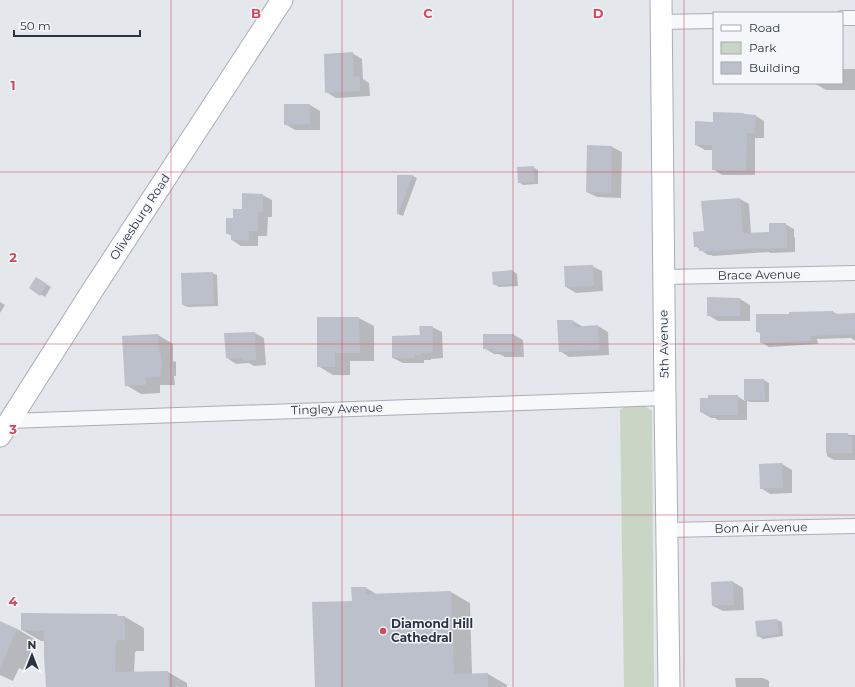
<svg xmlns="http://www.w3.org/2000/svg" width="855" height="687" font-family="Montserrat,sans-serif">
<style>
.green{fill:#c9d6c5}
.shadow{fill:#0003}
.building{fill:#bbc0ca}
.lines{fill:none;stroke-linecap:round;stroke-linejoin:round}
.street-casing{stroke:#a9aeb7;stroke-width:16}
.secondary-casing{stroke:#a9aeb7;stroke-width:23}
.street{stroke:#f7f8fa;stroke-width:14}
.secondary{stroke:#fff;stroke-width:21}
.grid{fill:none;stroke:#d1495b;stroke-width:1;stroke-opacity:0.55}
.poi-dot{fill:#d1495b;stroke:#f4f6f9;stroke-width:1.5}
.labels{text-anchor:middle;stroke-width:3;stroke-linejoin:round;paint-order:stroke}
.street-label{font-size:12px;fill:#2b3445;stroke:#f4f6f9}
.poi-label{font-size:12px;font-weight:bold;fill:#2b3445;stroke:#f4f6f9;text-anchor:start}
.grid-label{font-size:13px;text-anchor:middle;font-weight:bold;fill:#d1495b;stroke:#f4f6f9;stroke-width:3;stroke-linejoin:round;paint-order:stroke}
</style>
<rect width="100%" height="100%" fill="#e4e7ec"/>
<!-- green -->
<path class="green" d="M645 406 652 411 654 687H624L620 410 624 407Z"/>
<!-- shadow -->
<path class="shadow" d="M352 53 362 59 363 79 369 83 370 96 336 98 326 92Z
M842 69H855V90H826L814 83H842Z
M310 105 320 111V130H295L285 124Z
M756 116 764 121V138H755V175H722L713 169V150H705L696 145Z
M612 147 622 152 621 198 597 197 587 192Z
M533 167 538 170V184L523 185 519 182Z
M398 176H413L417 178 403 216 398 214Z
M262 195 272 200V217H268L267 236H258V246H241L232 240V236L227 233 234 219 242 210Z
M740 199 749 204 751 234 770 233 785 224 794 229V237H795V252L770 253 769 252 713 256 711 255H708L695 246 705 232 702 202Z
M592 266 602 271 603 291 576 293 566 287Z
M513 271 517 274 518 286 499 287 494 284Z
M212 273 217 275 218 306 188 307 183 305Z
M36 278 51 287 45 297 30 288Z
M740 299 750 305V321H718L708 315Z
M0 302 5 305 0 313Z
M833 312 837 314H855V341L851 338 817 339 818 344 769 347 761 342V334L757 331Z
M318 318H359L374 326V361H350V375H333L318 366Z
M573 321 583 327 598 326 608 332 609 355 569 357 560 351Z
M432 327 442 332 443 358 431 359V360H424V363H403L393 358Z
M255 333 264 338 266 365 254 366 249 363 236 364 227 358Z
M158 335 173 344V361L176 362V376H174L175 385H160V393L141 394 126 385Z
M514 335 523 340 524 357H505L499 354H494L484 348Z
M745 380H764L769 383V402H750L747 401V420H718L715 418H711L701 412 737 396 745 401Z
M827 434 855 435V460H834L827 456Z
M782 464 792 470V493L770 494 761 488 760 465Z
M733 582 743 588 744 610 723 611 713 606Z
M366 588 378 595 451 592 470 603 472 674H488L507 685V687H316L353 602Z
M117 615 120 617H125L144 628V651H136V652H135L134 673 168 672 187 683V687H47L45 641H41L22 630Z
M777 620 782 622 783 636 763 639 758 636Z
M0 622 17 629 36 640 23 670 19 668 13 681 0 675Z
M735 678H763L769 681V687H736Z"/>
<!-- building -->
<path class="building" d="M353 52 354 77 360 76V91L325 93 324 54Z
M284 104H310V124L284 125Z
M713 112 744 113V114L756 115 755 133H747L746 171 712 170V145H695V121L713 122Z
M587 145 612 146 611 193 586 192Z
M534 166V182L518 183 517 167Z
M397 175H413L398 214H397Z
M242 193 263 194V212H258V231H249V241L231 240V234H226V218H233V209H242Z
M740 198 743 233 769 232V223H786V232H787V248L760 249V248L704 252V251H699V247H694L693 232 704 231 701 201Z
M593 265 594 286 565 287 564 266Z
M513 270 514 284 493 285 492 272Z
M213 272 214 304 182 305 181 273Z
M36 277 47 284 40 296 29 288Z
M707 297 740 298V316H707Z
M833 311V314L855 313V334L810 336 811 341 760 343V332H756V314H789V312Z
M317 317H359L360 353H335V367H317Z
M557 320H573L574 327 598 325 599 350 559 352Z
M419 326H433V353H421V355H415V358H392V336L420 335Z
M255 332 256 360 243 361V358H226L224 333Z
M158 334 159 353H161L162 368H160L161 377 145 378 146 385 125 386 122 336Z
M483 334H514V352H494V349H483Z
M744 379H764L765 400H744Z
M708 395H738V415H708V413L700 412V398H708Z
M826 433H848V437H852V453H826Z
M782 463 783 488 760 489 759 464Z
M733 581 734 605 712 606 711 582Z
M351 587H366V594L451 591 454 674 488 673V687H315L312 602 352 601Z
M21 613 117 614V616H125V640H117V642H116L115 672 168 671 169 687H46L44 656V631L21 630Z
M777 619 779 634 757 637 755 621Z
M0 621 17 629 0 668Z"/>
<g class="lines">
<!-- street casing -->
<g class="street-casing">
<path id="street" d="M842 18H855
M661 22 714 21
M664 277 855 273
M9 421 665 398
M667 530 855 526"/>
</g>
<!-- secondary casing -->
<g class="secondary-casing">
<path id="secondary" d="M661 0 665 398 669 687
M0 436 92 291 282 0"/>
</g>
<!-- street -->
<use href="#street" class="street"/>
<!-- secondary -->
<use href="#secondary" class="secondary"/>
</g>
<!-- grid -->
<path class="grid" d="M171 0V687M342 0V687M513 0V687M684 0V687M0 172H855M0 344H855M0 515H855"/>
<!-- markers -->
<circle class="poi-dot" cx="383" cy="631" r="4"/>
<g class="labels">
<!-- street labels -->
<g class="street-label">
<text transform="translate(140 217) rotate(-57)" y="4">Olivesburg Road</text>
<text transform="translate(759 275) rotate(-1)" y="4">Brace Avenue</text>
<text transform="translate(664 344) rotate(-91)" y="4">5th Avenue</text>
<text transform="translate(337 409) rotate(-2)" y="4">Tingley Avenue</text>
<text transform="translate(761 528) rotate(-1)" y="4">Bon Air Avenue</text>
</g>
<!-- poi labels -->
<g class="poi-label">
<text x="391" y="628">Diamond Hill<tspan x="391" dy="14">Cathedral</tspan></text>
</g>
</g>
<g class="grid-label">
<text x="256" y="18">B</text>
<text x="428" y="18">C</text>
<text x="598" y="18">D</text>
<text x="13" y="90">1</text>
<text x="13" y="262">2</text>
<text x="13" y="434">3</text>
<text x="13" y="606">4</text>
</g>
<!-- legend -->
<rect x="713" y="12" width="130" height="72" fill="#f4f6f9" stroke="#a4a8b1"/>
<rect x="721" y="25" width="20" height="6" fill="#ffffff" stroke="#a4a8b1"/>
<text x="749" y="32" font-size="12" fill="#2b3445">Road</text>
<rect x="721" y="42" width="20" height="12" fill="#c9d6c5" stroke="#a4a8b1"/>
<text x="749" y="52" font-size="12" fill="#2b3445">Park</text>
<rect x="721" y="62" width="20" height="12" fill="#bbc0ca" stroke="#a4a8b1"/>
<text x="749" y="72" font-size="12" fill="#2b3445">Building</text>
<!-- north arrow -->
<g transform="translate(32 655)" stroke="#f4f6f9" stroke-width="3" paint-order="stroke">
<path d="M0-3L7 15L0 10L-7 15Z" fill="#2b3445"/>
<text y="-6" font-size="11" font-weight="bold" text-anchor="middle" fill="#2b3445">N</text>
</g>
<!-- scale -->
<path d="M14 30v6h126v-6" fill="none" stroke="#2b3445" stroke-width="2"/>
<text x="20" y="30" font-size="12" fill="#2b3445" stroke="#f4f6f9" stroke-width="3" paint-order="stroke">50 m</text>
</svg>
